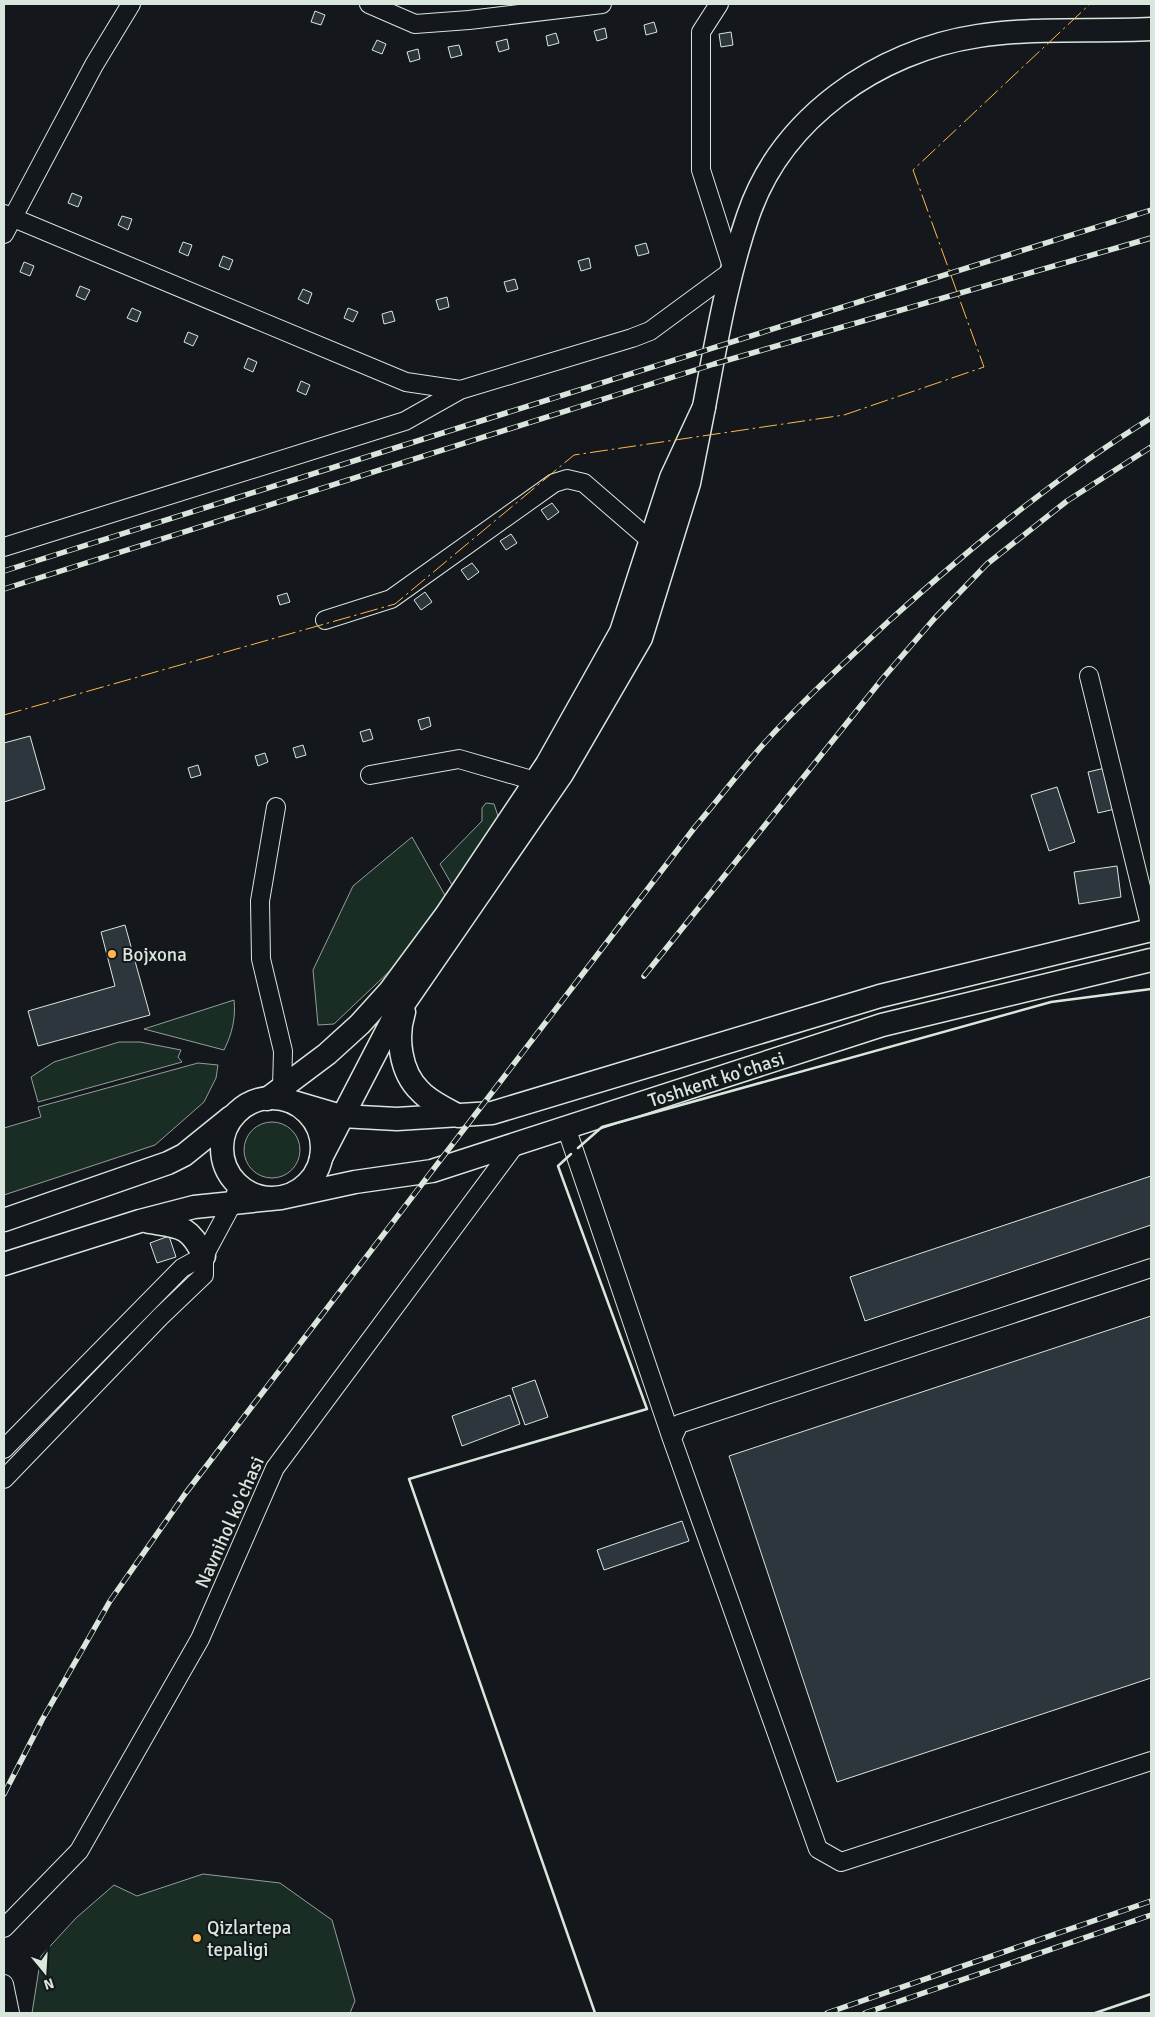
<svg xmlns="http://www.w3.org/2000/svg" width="1155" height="2017" font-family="Signika,sans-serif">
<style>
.green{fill:#1a2d24;stroke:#939e99}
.building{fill:#2c363c;stroke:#d8e6dc}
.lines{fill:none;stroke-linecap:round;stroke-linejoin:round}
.minor-casing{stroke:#d8e6dc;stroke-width:20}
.major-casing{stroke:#d8e6dc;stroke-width:25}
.minor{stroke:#14181c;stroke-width:18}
.major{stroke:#14181c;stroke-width:22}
.rail-casing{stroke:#d8e6dc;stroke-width:5.5}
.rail{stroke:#14181c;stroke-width:4;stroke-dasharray:11;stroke-linecap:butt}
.wall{stroke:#d8e6dc;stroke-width:2.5}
.power{stroke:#ffb74d;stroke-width:1;stroke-dasharray:18 4 2.5 4;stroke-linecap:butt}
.poi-dot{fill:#ffb74d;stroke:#14181c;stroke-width:2}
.labels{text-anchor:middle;stroke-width:4;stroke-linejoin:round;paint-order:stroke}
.poi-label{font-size:19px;fill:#d8e6dc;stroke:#14181c;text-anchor:start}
.street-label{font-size:19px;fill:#d8e6dc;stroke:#14181c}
</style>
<rect width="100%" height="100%" fill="#14181c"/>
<!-- green -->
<path class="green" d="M486 803 494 804 499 819 455 890 440 864 482 821V808Z
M412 837 447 899 393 968 334 1024 318 1025 313 970 353 886Z
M234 1000C236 1018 232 1034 224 1050L144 1029Z
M119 1042H140L181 1050 178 1057 182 1062 38 1102 31 1077 54 1062Z
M198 1063 218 1065 216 1078 204 1102 155 1145 4 1195V1128L41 1117 38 1107Z
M244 1150a28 28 0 1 1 56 0a28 28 0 1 1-56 0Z
M203 1874 280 1883 332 1920 355 2001 350 2013H32L41 1956 76 1918 114 1885 137 1896Z"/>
<!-- building -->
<path class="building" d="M315 11 325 15 321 25 311 22Z
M654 22 657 32 646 35 644 25Z
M605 28 607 38 597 41 594 31Z
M731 32 733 45 721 47 719 34Z
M556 33 559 43 548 46 546 36Z
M507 39 509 49 499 52 496 42Z
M377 40 386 44 382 54 372 50Z
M459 45 462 55 451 58 448 47Z
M418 49 420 59 410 62 407 52Z
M72 193 82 197 78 207 68 203Z
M122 216 132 219 128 230 118 225Z
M183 242 192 245 188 256 179 252Z
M646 243 649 253 638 256 635 246Z
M223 256 233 260 229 270 219 266Z
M589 258 591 268 581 271 578 261Z
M24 262 34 266 30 276 20 272Z
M515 279 518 289 507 292 504 282Z
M80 286 90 290 85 300 76 296Z
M303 289 312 293 308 304 298 299Z
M447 297 449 307 439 310 436 300Z
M132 308 141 312 137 322 127 318Z
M348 308 358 312 353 322 344 318Z
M392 311 395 321 384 324 382 314Z
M188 332 198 336 193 346 184 342Z
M248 358 257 362 253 372 244 368Z
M301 381 310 385 306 395 297 391Z
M552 503 559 512 548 520 541 510Z
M511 534 517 543 506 550 500 541Z
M472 563 479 572 468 580 461 570Z
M425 592 432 602 421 610 414 600Z
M287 593 290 602 280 605 277 596Z
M429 717 431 726 421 730 418 720Z
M370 729 373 739 363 742 360 732Z
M30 736 45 789 4 802V743Z
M303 745 306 755 296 758 293 748Z
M265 753 268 762 258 766 255 756Z
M198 765 201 775 191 778 188 768Z
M1105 768 1115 809 1098 813 1088 772Z
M1057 787 1075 842 1049 851 1031 795Z
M1117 866 1121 897 1079 904 1074 872Z
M125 925 150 1015 38 1046 28 1011 115 986 101 932Z
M1151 1176V1225L865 1321 850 1277Z
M169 1236 176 1257 157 1263 150 1243Z
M1151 1316V1678L837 1782 729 1456Z
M535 1380 548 1417 525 1425 512 1388Z
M510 1395 520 1424 462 1446 452 1416Z
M682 1521 689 1541 604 1570 597 1550Z"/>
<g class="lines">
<!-- minor casing -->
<g class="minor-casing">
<path id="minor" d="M369 4 415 24 469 20 602 4
M4 214 406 382 460 390 632 338 650 331 733 270 701 170V32L719 4
M4 234 94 65 131 4
M4 547 405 421 460 390
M325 620 391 599 554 483 567 479 584 483 651 541
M1089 676 1151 928
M370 775 459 759 535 781 544 789
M276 807 260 901 261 959 283 1051 282 1087
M566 1127 672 1439
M1151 1268 679 1424 672 1439 818 1849 841 1862 1151 1761
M4 1449 182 1268 204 1256
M4 1479 160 1317 204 1275V1256L232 1204 239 1186
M4 1928 79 1851 200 1639 275 1468 515 1145
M4 1984 10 2013"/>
</g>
<!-- major casing -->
<g class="major-casing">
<g id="major">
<path d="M704 407C716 343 727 277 748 216 781 118 878 51 978 36 1035 27 1094 32 1151 29"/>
<path d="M404 1012C396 1037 400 1072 420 1091 430 1102 446 1109 459 1116"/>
<circle cx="272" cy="1148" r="50"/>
<path d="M267 1099 327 1054 360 1024 389 992 446 915 547 764 621 632 671 478 704 407 689 483 641 638 562 774 392 1021 321 1158"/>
<path d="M290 1101 341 1116 397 1119 492 1113 880 996 1151 930"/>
<path d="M4 1220 168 1163 184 1155 231 1117"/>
<path d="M149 1222C180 1227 189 1225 204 1256"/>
<path id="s1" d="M4 1264 140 1221 194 1207 281 1198 355 1182 432 1171 882 1025 1151 960"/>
</g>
</g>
<!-- minor -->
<use href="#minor" class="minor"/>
<!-- major -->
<use href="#major" class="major"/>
<!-- rail casing -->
<g class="rail-casing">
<path id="rail" d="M4 571 1151 210
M4 589 714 364 1151 238
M644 976 883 678 934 619 987 564 1067 501 1151 447
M4 1794 42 1720 110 1601 185 1494 695 827C717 801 738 774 760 748 800 703 845 662 889 621 971 547 1057 476 1151 418
M827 2013 1151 1901
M865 2013 1151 1915"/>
</g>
<!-- rail -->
<use href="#rail" class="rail"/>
<!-- wall -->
<path class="wall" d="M578 1148 602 1127 1051 1002 1151 989
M571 1154 558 1166 647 1409 409 1479 595 2013
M1095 2013 1151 1994"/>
<!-- power -->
<path class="power" d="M4 715 395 604 574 455 844 415 984 367 913 170 1090 4"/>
</g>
<!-- markers -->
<g class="poi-dot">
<circle cx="112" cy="954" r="5"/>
<circle cx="197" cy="1938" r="5"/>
</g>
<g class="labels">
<!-- poi labels -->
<g class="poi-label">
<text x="122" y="961">Bojxona</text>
<text x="207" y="1934">Qizlartepa<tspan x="207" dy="22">tepaligi</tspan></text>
</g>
<!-- street labels -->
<g class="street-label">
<text dy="7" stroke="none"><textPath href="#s1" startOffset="738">Toshkent ko'chasi</textPath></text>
<text transform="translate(229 1522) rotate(-66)" y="7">Navnihol ko'chasi</text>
</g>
</g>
<!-- border -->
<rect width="1155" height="2017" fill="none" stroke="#d8e6dc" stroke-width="10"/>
<!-- north arrow -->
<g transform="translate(45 1972) rotate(162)" stroke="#14181c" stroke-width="4" paint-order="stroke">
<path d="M0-4L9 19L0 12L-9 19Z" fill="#d8e6dc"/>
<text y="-8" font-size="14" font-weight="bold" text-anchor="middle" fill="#d8e6dc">N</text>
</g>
</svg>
